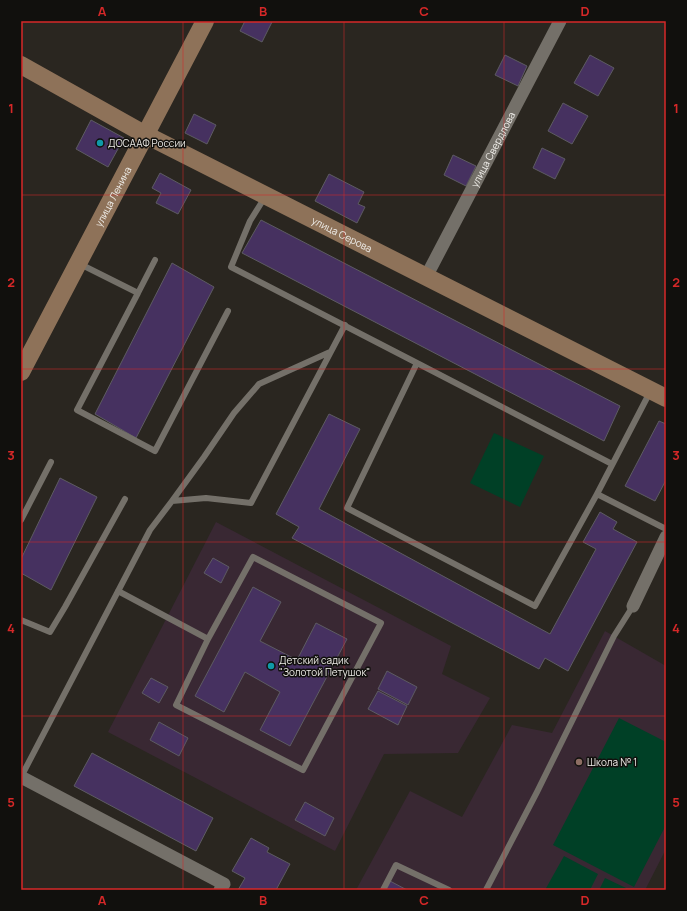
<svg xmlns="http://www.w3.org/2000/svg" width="687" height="911" font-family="Manrope,sans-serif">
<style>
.education{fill:#392833}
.green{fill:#004026}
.building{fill:#463160;stroke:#5d5b62}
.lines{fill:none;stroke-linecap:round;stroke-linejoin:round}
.lane{stroke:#747069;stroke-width:6}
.street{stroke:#747069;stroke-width:13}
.secondary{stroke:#8e7259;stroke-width:18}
.grid{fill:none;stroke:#d62828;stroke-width:1;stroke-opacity:0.55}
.culture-dot{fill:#0f9aa8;stroke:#11100d;stroke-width:1.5}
.education-dot{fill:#8d6e63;stroke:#11100d;stroke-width:1.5}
.labels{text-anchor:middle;stroke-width:3;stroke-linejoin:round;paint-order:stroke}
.poi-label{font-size:10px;fill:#eeece8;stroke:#11100d;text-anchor:start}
.street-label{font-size:10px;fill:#eeece8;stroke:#11100d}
.neatline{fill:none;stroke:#d62828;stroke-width:1.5}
.grid-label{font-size:13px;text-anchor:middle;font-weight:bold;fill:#d62828}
</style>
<rect width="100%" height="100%" fill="#2a2620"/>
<!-- education -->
<path class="education" d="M216 522 451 646 442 674 490 698 458 753 384 754 335 851 108 732Z
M605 631 666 666V849L645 890H356L410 791 462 817 512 725 552 733Z"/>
<!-- green -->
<path class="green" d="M494 433 544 456 520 507 470 483Z
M619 718 666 742V825L634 887 553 845Z
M564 856 598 874 590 890H545Z
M605 878 626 888 625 890H599Z"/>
<!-- building -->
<path class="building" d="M245 21H270L272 22 262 42 240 31Z
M505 55 527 66 518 86 495 75Z
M590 55 614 68 598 96 574 83Z
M563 103 588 116 572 144 548 131Z
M194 114 216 125 207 144 185 133Z
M91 120 124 138 108 167 76 149Z
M542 148 565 159 555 179 533 168Z
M453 155 476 166 466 186 444 175Z
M160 173 191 190 178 214 156 203 161 193 152 188Z
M329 174 364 192 358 204 365 207 357 223 315 201Z
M261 220 620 406 604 441 242 253Z
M172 263 214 287 136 438 95 414Z
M329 414 360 429 319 509 550 634 596 549 583 542 600 512 617 522 613 529 637 542 568 671 545 658 539 669 292 538 299 527 276 514Z
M659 421 666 424V480L655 501 625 486Z
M60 478 97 497 51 590 21 573V559Z
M213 558 229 567 221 583 204 573Z
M253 587 281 602 260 641 297 660 316 623 347 639 290 746 260 730 280 692 245 672 224 712 195 696Z
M387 671 417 687 408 705 378 689Z
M151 678 168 687 159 703 142 693Z
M378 691 407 706 398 725 368 709Z
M159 722 188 738 179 756 150 740Z
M92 753 213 818 196 851 74 786Z
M305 802 334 818 325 836 295 820Z
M251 838 269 848 267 852 290 864 276 890H238L245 878 232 871Z
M390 881 407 890H385Z"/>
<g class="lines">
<!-- lane -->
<path class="lane" d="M265 197 250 221 231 267 417 363
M80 264 138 293 155 260
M138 293 77 410 155 451 228 311
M650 392 597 494 666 529
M597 494 535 606 347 508 417 363 612 464
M172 501 204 457 234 413 259 384 330 352
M21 520 51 462
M118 591 208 639 176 705 303 770 381 623 253 557 208 639
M21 620 50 632 65 607 125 499
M21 777 150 530 172 501 206 498 251 503 345 325
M383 890 396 865 449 890
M486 890 537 792 614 636 633 606"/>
<!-- street -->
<g class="street">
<path id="s1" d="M426 277 560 21"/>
<path d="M633 606 666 537"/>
<path d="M21 777 224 884 220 890"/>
</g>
<!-- secondary -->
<g class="secondary">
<path id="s2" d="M21 65 146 135 666 398"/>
<path id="s3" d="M21 372 205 21"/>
</g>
</g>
<!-- grid -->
<path class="grid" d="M183 21V890M344 21V890M504 21V890M21 195H666M21 369H666M21 542H666M21 716H666"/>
<!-- markers -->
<g class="culture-dot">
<circle cx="100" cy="143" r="4"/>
<circle cx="271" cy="666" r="4"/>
</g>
<circle class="education-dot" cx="579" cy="762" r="4"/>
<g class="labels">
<!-- poi labels -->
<g class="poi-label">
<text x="108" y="147">ДОСААФ России</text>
<text x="279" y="664">Детский садик<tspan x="279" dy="12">"Золотой Петушок"</tspan></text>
<text x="587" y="766">Школа № 1</text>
</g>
<!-- street labels -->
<g class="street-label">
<text dy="4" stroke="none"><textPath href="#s1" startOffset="144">улица Свердлова</textPath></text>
<text dy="4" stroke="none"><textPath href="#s3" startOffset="198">улица Ленина</textPath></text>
<text dy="4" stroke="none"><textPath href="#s2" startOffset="363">улица Серова</textPath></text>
</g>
</g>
<!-- border -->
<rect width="687" height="911" fill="none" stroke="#11100d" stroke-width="44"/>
<rect x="22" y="22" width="643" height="867" class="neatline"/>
<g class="grid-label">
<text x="102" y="16">A</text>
<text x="263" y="16">B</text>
<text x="424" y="16">C</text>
<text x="585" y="16">D</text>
<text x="11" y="113">1</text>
<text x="676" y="113">1</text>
<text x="11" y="287">2</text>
<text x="676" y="287">2</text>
<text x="11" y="460">3</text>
<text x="676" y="460">3</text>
<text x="11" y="633">4</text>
<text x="676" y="633">4</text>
<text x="11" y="807">5</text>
<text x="676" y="807">5</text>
<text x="102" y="905">A</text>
<text x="263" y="905">B</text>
<text x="424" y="905">C</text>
<text x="585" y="905">D</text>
</g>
</svg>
